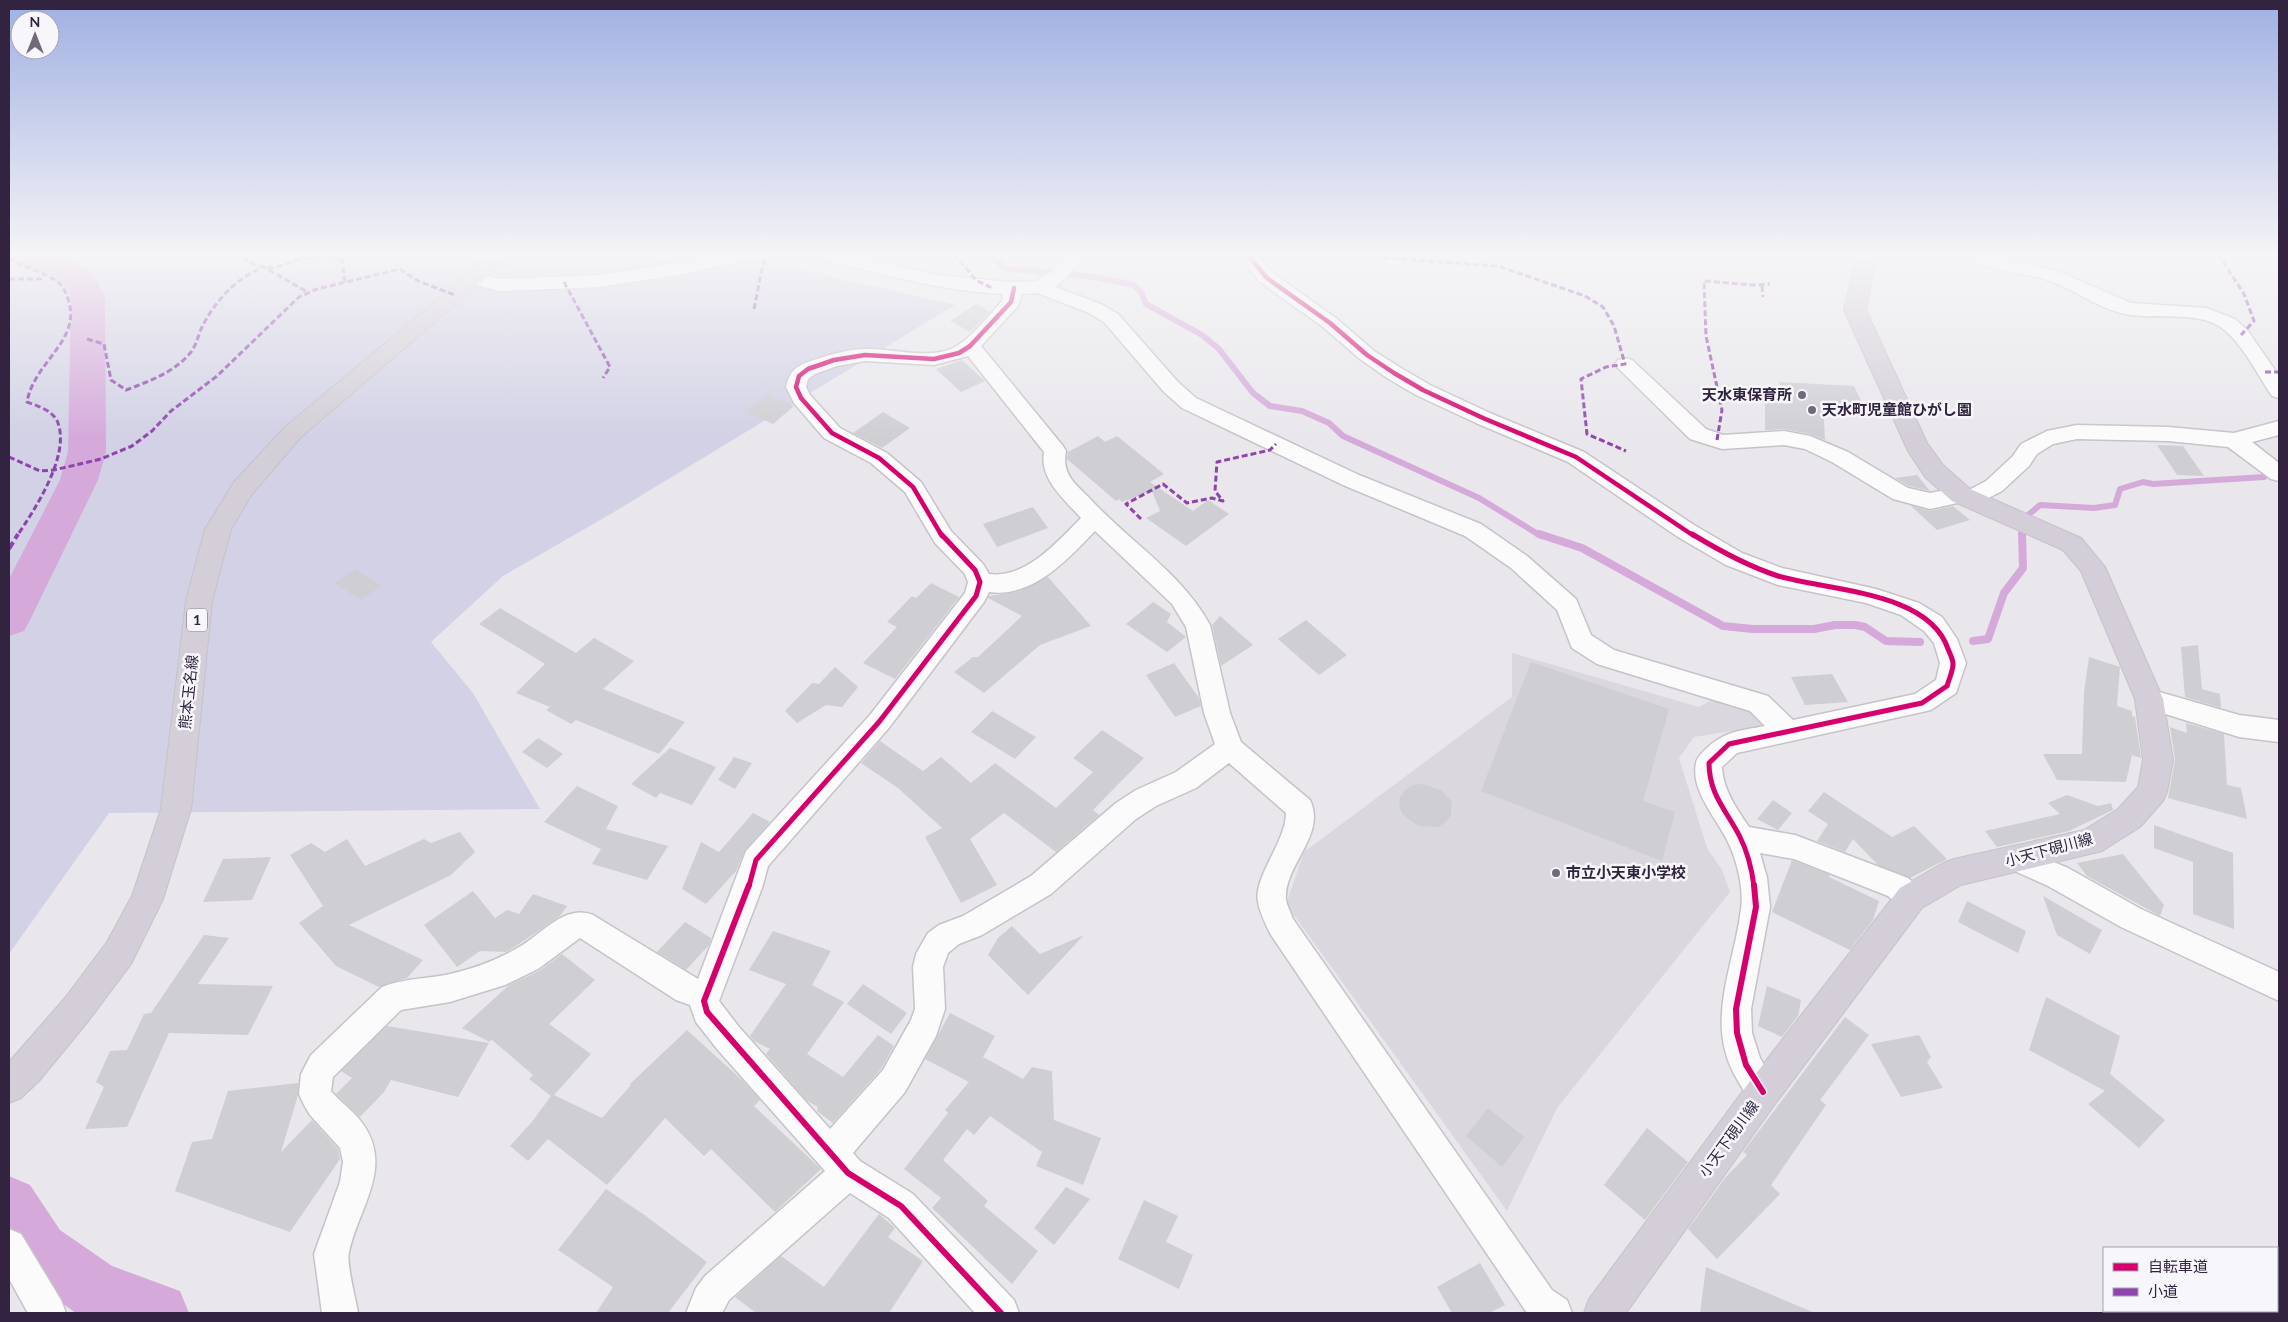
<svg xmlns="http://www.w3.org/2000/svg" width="2288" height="1322" font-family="Lato,'Noto Sans JP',sans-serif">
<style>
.built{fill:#dad7df}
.green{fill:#d2d1e5}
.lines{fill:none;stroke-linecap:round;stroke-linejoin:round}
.stream-far1{stroke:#d5a9da;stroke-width:6}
.stream{stroke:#d5a9da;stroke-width:8}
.river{fill:#d5a9da;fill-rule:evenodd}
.building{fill:#cfced3}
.minor-casing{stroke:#c5c3c8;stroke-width:3}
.major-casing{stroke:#c6c2ca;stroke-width:2}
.minor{fill:#fcfbfc;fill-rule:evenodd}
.major{fill:#d3ced7;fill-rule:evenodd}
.quiet-far1{stroke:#8e44ad;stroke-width:3;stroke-dasharray:6 3;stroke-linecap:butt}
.quiet{stroke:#8e44ad;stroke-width:4;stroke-dasharray:8 4;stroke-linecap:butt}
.cycleway-far2-casing{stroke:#f7f6fa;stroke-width:7}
.cycleway-far1-casing{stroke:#f7f6fa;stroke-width:8}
.cycleway-casing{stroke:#f7f6fa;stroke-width:9}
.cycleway-far2{stroke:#d6006c;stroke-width:4.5}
.cycleway-far1{stroke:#d6006c;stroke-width:5}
.cycleway{stroke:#d6006c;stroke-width:6}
.poi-dot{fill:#72687c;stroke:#f7f6fa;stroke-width:2}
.labels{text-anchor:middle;stroke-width:5;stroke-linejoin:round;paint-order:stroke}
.shield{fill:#f7f6fa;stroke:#6d6378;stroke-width:1}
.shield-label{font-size:14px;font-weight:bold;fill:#322440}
.poi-label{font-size:15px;font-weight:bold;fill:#322440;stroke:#f7f6fa;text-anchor:start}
.street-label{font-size:15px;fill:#322440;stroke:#f7f6fa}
</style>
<rect width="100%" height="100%" fill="#e9e7ec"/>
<!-- built -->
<path class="built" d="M1512 653 1699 707 1711 700 1740 706 1763 719 1764 726 1694 737 1679 758 1707 848 1722 870 1730 892 1557 1108 1507 1211 1286 904 1304 852 1512 697Z"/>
<!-- green -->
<path class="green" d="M9 254H731L955 305 614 512 503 576 431 642 473 693 540 809 109 813 9 954Z"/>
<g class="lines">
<!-- stream-far1 -->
<path class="stream-far1" d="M991 254 1004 268 1095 277 1133 285 1141 292 1146 304 1202 335 1219 349 1253 393 1270 406 1302 411 1329 423 1343 436 1479 498 1541 536
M2027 516 2040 505 2094 508 2115 505 2120 489 2143 482 2153 484 2264 477
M2022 529V536"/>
<!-- stream -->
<path class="stream" d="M1539 534 1582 548 1723 626 1753 629H1814L1835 625H1855L1865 627 1886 641 1920 642
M1973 641 1988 639 2004 593 2023 568 2022 534"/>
<!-- river -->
<path class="river" d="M11 254C51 252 90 253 105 298L106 452 98 480 30 620 24 631 9 636V579L60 480 68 452 71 298C61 263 28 279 11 254Z
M9 1176 30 1185 60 1230 112 1266 180 1291 189 1313H76L18 1272 9 1259Z"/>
</g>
<!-- building -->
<path class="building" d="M976 304 990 312 970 332 950 321Z
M962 360 985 381 961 392 936 369Z
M1779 382 1854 386 1863 405 1823 403 1825 440 1810 434 1784 429 1765 430V400L1787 404Z
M768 394 794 406 773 424 745 411Z
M883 412 910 428 882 448 853 433Z
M1098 436 1105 442 1117 436 1164 474 1150 482 1193 511 1208 500 1229 514 1186 546 1146 518 1160 511 1152 491 1122 502 1119 499 1116 501 1067 459 1068 452Z
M2157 445 2183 446 2204 476 2177 475Z
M1917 475 1930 491 1909 486 1895 478Z
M1910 505 1930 511 1953 506 1970 520 1937 530Z
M1033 507 1048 528 997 547 983 524Z
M355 569 381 586 361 600 334 583Z
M1048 577 1091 626 1040 645 984 693 954 672 973 657H978L1022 616 988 598 989 596 1021 591Z
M931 583 959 597 895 679 863 663 897 627 887 622 912 596 916 598Z
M1153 602 1171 614 1167 622 1186 637 1167 652 1126 624Z
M500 608 576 653 594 638 634 661 603 689 685 722 659 754 576 720 571 724 546 710 550 707 516 693 545 664 479 624Z
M1220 616 1253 645 1221 666 1212 625Z
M1306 620 1347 655 1319 675 1278 639Z
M2198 645 2202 689 2220 694 2221 708 2185 697 2181 647Z
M2089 657 2120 667 2117 706 2132 711V716L2135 717 2141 758 2132 755 2126 782 2057 780 2043 754H2082L2084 692Z
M1531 662 1669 709 1643 801 1675 812 1662 861 1481 791Z
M1174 663 1199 698 1201 706 1175 717 1146 675Z
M835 667 858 687 842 707 826 705 797 723 785 711 812 683 819 684Z
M1832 674 1848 702 1805 705 1791 677Z
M992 711 1036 737 1015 759 971 732Z
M2186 723 2224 734 2227 785 2241 788 2247 819 2168 798 2175 760 2170 727 2187 733Z
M1102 730 1144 758 1093 810 1099 815 1056 852 1004 813 970 839 997 885 961 903 925 837 942 828 898 788 861 763 880 741 923 771 941 757 971 783 995 763 1056 808 1093 772 1073 758Z
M538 738 563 754 547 768 522 752Z
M670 748 716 767 692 805 660 793 656 798 631 784Z
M734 757 752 763 735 789 718 780Z
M1423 784 1442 791 1452 802 1451 815 1446 822 1438 827 1418 826 1402 814 1399 805 1400 797 1405 790 1413 785Z
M577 786 618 806 606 829 668 846 647 880 592 864 601 849 544 822Z
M1824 792 1892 837 1914 826 1947 859 1910 878 1878 865 1853 839 1845 852 1817 841 1828 824 1808 811Z
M2067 795 2098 806 2111 803 2113 810 2069 831 1997 847 1985 831 2060 814 2048 803Z
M1773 800 1792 813 1778 830 1757 819Z
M753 813 770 822 745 850 736 871 706 904 682 889 701 842 719 852Z
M2154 825 2233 853 2234 929 2193 914V862L2154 848Z
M460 832 475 852 451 875 349 925 423 960 407 978 379 987 336 966 299 923 323 906 290 855 311 843 325 852 347 839 365 866 424 839 431 843Z
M2123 854 2164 905 2160 916 2087 876 2077 863Z
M271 857 252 900 203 902 223 859Z
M1792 860 1830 875 1829 877 1879 901 1873 920 1850 950 1772 912Z
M473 891 495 918 507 910 519 914 533 894 567 906 560 916 513 948 506 952 480 951 457 967 424 925Z
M2043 896 2102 930 2090 954 2057 935Z
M1967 901 2026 931 2018 953 1958 922Z
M685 922 711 938 709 945 686 970 657 952Z
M1012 926 1040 954 1084 935 1028 995 988 955 998 938Z
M773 931 831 951 812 985 844 1002 807 1054 843 1077 878 1035 894 1046 881 1069 833 1123 817 1111 818 1107 806 1100 766 1054 770 1049 754 1041 750 1036 786 984 749 970Z
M204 935 229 938 198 984 273 986 248 1035 169 1033 127 1127 85 1129 104 1087 96 1082 110 1051 127 1050 144 1014 151 1013Z
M562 954 595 980 549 1024 591 1054 554 1095 602 1118 631 1085 630 1084 687 1030 743 1081 760 1100 754 1106 821 1169 775 1212 711 1149 704 1156 665 1118 607 1185 548 1139 528 1161 510 1146 531 1123 551 1096 529 1079 533 1075 491 1039 490 1042 462 1028 509 985 539 971Z
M863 984 907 1013 891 1034 847 1004Z
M1767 986 1801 1000 1798 1016 1782 1037 1758 1026Z
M2046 997 2120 1036 2110 1074 2165 1120 2139 1148 2088 1104 2105 1091 2029 1050Z
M950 1013 995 1036 983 1057 1023 1079 1032 1067 1052 1071 1054 1120 1101 1138 1083 1185 1036 1166 1042 1152 990 1116 974 1135 967 1129 943 1160 988 1201 984 1206 1038 1251 1012 1284 932 1208 941 1198 904 1169 948 1113 945 1110 969 1082 925 1059Z
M1845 1017 1869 1035 1820 1100 1826 1105 1771 1185 1780 1194 1717 1259 1688 1229 1725 1178 1747 1155 1743 1152Z
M387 1026 489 1043 458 1097 391 1080 384 1092 360 1117 336 1094 352 1078 341 1071Z
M1919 1035 1931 1057 1927 1062 1943 1088 1901 1097 1871 1044Z
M298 1083V1095L281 1152 312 1120 338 1149 340 1159 290 1232 175 1191 192 1142 212 1139 228 1091Z
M1488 1108 1524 1137 1502 1167 1466 1136Z
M1647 1128 1688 1162 1645 1220 1604 1185Z
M1066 1187 1090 1199 1054 1245 1034 1228Z
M606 1189 646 1216 707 1262 668 1313H596L613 1287 558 1250Z
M1144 1200 1178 1216 1166 1242 1193 1255 1179 1289 1118 1259Z
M879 1214 895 1228 888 1237 923 1261 889 1313H756L735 1297 781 1256 824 1287Z
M1480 1263 1505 1305 1489 1313H1452L1437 1287Z
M1706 1267 1815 1313H1700Z"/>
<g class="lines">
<!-- minor casing -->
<g class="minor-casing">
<path id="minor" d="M724 254H758L756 258 678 275 599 287 500 291 467 283 465 279 467 275 474 273 500 279 599 275 678 263Z
M814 254H845L938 275 1008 282 1037 281 1051 272 1063 259V254H1081L1082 258 1069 275 1055 287 1101 304 1118 314 1178 382 1196 398 1359 475 1481 524 1527 556 1576 599 1591 635 1614 650 1768 696 1793 720 1915 694 1936 680 1940 663 1934 643 1924 631 1901 615 1866 603 1778 585 1726 565 1678 537 1568 462 1476 423 1416 395 1387 378 1360 359 1323 327 1260 282 1238 254H1257L1274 274 1337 319 1374 351 1401 368 1430 385 1490 413 1584 452 1694 525 1742 553 1782 568 1876 589 1919 603 1942 617 1957 639 1966 663 1956 693 1931 710 1737 753 1722 767C1723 790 1737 809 1749 827L1795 835 1908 878 1921 889 1925 898 1921 907 1911 911 1901 907 1888 896 1794 859 1760 853 1767 878 1770 907 1751 1009 1752 1033 1760 1058 1779 1092 1774 1103 1763 1108C1748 1102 1746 1094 1738 1081 1703 1024 1734 968 1741 909 1744 889 1737 860 1728 842 1718 820 1690 791 1696 763 1697 757 1702 753 1707 748 1727 730 1740 731 1765 726L1750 711 1597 664 1572 648 1557 610 1511 568 1465 536 1343 485 1182 408 1164 392 1104 322 1087 312 1037 293 1022 294 1018 306 981 346 1063 446 1066 451C1064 462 1065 470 1072 480 1078 488 1087 495 1093 502 1132 543 1183 575 1210 625L1230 713 1241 742 1310 800C1327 835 1283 866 1286 900 1287 906 1291 913 1293 919L1552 1290 1567 1300 1572 1313H1527L1271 935C1266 925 1260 913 1258 902 1253 877 1286 842 1286 813L1229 763 1196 788 1156 806 1136 819 1051 894 982 935 959 944 948 953 943 967 945 1009 936 1036 905 1092 853 1153 860 1161 913 1194 1014 1300 1019 1313H975L889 1218 850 1193 729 1300 722 1313H686L696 1288 705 1276 825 1171 717 1049 696 1022 690 1005 676 1000 580 938 538 969 505 985 450 1002 401 1010 333 1077 331 1091C341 1103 355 1112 363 1124 394 1168 358 1209 349 1252 346 1263 356 1300 358 1313H322L314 1254 340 1182 343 1162 340 1148 310 1115 304 1105 299 1094 301 1074 311 1055 382 987C404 978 427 979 450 974 472 969 494 961 514 950 539 938 563 903 593 915L698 979 746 851 870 715 965 593 968 582 965 574 935 543 905 492 871 463 824 438 794 403 786 387C791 367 799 365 817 359 832 354 850 349 866 349 893 348 927 360 953 348 970 340 989 315 1002 301L1003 294C940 291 878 273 816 258ZM968 356 1044 452C1039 479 1065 500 1081 518 1057 542 1026 579 989 574L983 564 951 531 921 482 887 453 840 428 810 395 806 387 808 379 815 374 837 366 865 361 934 365ZM1095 531 1172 604 1186 627 1204 713 1215 744 1176 772 1136 790 1116 803 1031 876 963 916 939 925 928 933 916 954 913 967 915 1009 911 1020 883 1070 830 1129 739 1027 719 1001 762 888 768 866 888 729 984 602 989 592C1033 598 1067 560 1095 531Z
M1970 254H1992L1998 258 2058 271 2131 303 2206 308 2235 319 2248 331 2279 376V398L2272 396C2257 374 2243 344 2222 328 2198 310 2153 320 2125 314 2096 308 2072 287 2044 279 2024 273 1981 272 1970 254Z
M1625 358 1632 360 1706 429 1723 435 1784 431 1810 436 1848 452 1908 488 1930 493 1961 487 1969 490 1986 481 2013 456 2021 444 2047 431 2077 425 2168 427 2234 433 2279 421V435L2252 442 2279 463V481L2271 479 2228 447 2168 441 2077 439 2053 444 2037 454 2029 466 2002 491 1971 507 1962 502 1930 509 1893 499 1832 462 1805 449 1784 445 1722 449 1690 439 1618 368 1615 364 1618 360Z
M2149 689 2239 715 2279 720V742L2239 737 2140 706 2136 699 2140 692Z
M2018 847 2068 868 2141 909 2279 972V1001L2121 927 2048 886 2008 868 2004 859 2008 850Z
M9 1229 21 1234 61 1300 66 1313H28L9 1279Z"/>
</g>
<!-- major casing -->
<g class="major-casing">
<path id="major" d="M492 254H514L300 438 252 494 231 529 212 601 191 809 163 899 131 964 89 1020 39 1081 21 1098 9 1103V1062L65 998 107 942 132 896 161 809 186 601 205 529 209 523 234 482 284 428Z
M1857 254H1877L1866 310 1927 443 1943 465 1970 489 2081 538 2105 567 2163 699 2173 760 2167 792 2163 801 2140 827 2102 851 1961 885 1922 908 1775 1104 1626 1313H1584L1589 1299 1751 1080 1900 888 1943 863 1954 859 2084 830 2118 809 2138 787 2143 760 2135 699 2081 571 2063 550 1952 501 1925 477 1908 451 1844 310Z"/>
</g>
<!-- minor -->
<use href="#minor" class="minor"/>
<!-- major -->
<use href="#major" class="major"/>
<!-- quiet-far1 -->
<path class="quiet-far1" d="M235 254 257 266 274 268 300 259 325 256 342 260
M954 254 976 280 992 288
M1366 254 1373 257 1498 266 1585 296 1603 307 1614 326 1625 364 1606 367 1581 379 1587 434 1626 451
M2218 254 2244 294 2254 321 2241 335
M9 258C24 267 43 272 58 282 64 287 67 295 69 302 80 342 34 362 27 402 38 406 54 411 58 423 70 456 35 509 17 536
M9 279H44
M345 282 342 260 352 254
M564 282 610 367 603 378
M1762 286 1763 297
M754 309 765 254
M87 339 104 344 111 380 126 390C150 381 175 372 191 352 197 344 198 335 202 327 215 301 236 278 264 267L309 293
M2265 372H2279
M1717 440 1722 410 1706 336 1704 281 1754 285 1770 284
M9 457 40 471 54 470 101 459 132 446 152 431 171 411 217 376 299 297 317 289 400 269 418 281 455 295
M1141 519 1126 504 1163 484 1187 503 1212 498 1223 501 1215 491 1217 462 1270 450 1276 444"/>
<!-- quiet -->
<path class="quiet" d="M9 549 18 534"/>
<!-- cycleway-far2 casing -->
<g class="cycleway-far2-casing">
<path id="cycleway-far2" d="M1247 254 1267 278 1330 323 1367 355 1394 373 1423 390 1483 418 1576 457 1694 536
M942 536 913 487 879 458 832 433 801 398 796 387 799 376 808 369 834 360 865 355 934 359 959 353 970 346 1011 302 1014 288"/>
</g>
<!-- cycleway-far1 casing -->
<g class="cycleway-far1-casing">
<path id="cycleway-far1" d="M1692 534C1720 551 1747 566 1778 576 1828 591 1929 591 1948 649 1950 654 1953 659 1953 664 1953 671 1949 679 1947 686L1922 703 1729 744 1709 763C1709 795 1727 811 1740 837 1747 851 1752 871 1754 886
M749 886 756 860 879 722 976 596 980 582 975 570 941 534"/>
</g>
<!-- cycleway casing -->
<g class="cycleway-casing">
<path id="cycleway" d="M749 885 704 1001 707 1012 848 1173 901 1206 1001 1313
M1754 885 1756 907 1736 1009 1737 1033 1746 1065 1763 1092"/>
</g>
<!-- cycleway-far2 -->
<use href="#cycleway-far2" class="cycleway-far2"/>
<!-- cycleway-far1 -->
<use href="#cycleway-far1" class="cycleway-far1"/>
<!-- cycleway -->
<use href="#cycleway" class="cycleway"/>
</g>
<!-- sky -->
<linearGradient id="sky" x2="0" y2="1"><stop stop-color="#a0b0e2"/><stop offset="0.58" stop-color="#f5f4f6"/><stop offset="1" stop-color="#f5f4f6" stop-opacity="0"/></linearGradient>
<rect width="2288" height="439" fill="url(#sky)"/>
<!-- markers -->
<g class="poi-dot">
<circle cx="1802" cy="395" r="5"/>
<circle cx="1812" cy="410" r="5"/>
<circle cx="1556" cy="873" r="5"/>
</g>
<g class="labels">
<!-- shield labels -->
<rect class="shield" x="187" y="608.5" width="20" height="23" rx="4"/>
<g class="shield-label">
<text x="197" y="625">1</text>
</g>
<!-- poi labels -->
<g class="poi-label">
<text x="1792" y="400" text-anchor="end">天水東保育所</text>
<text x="1822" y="415">天水町児童館ひがし園</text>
<text x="1566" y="878">市立小天東小学校</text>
</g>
<!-- street labels -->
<g class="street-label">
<text transform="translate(189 692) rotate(-84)" y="5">熊本玉名線</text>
<text transform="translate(2049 850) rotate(-15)" y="5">小天下硯川線</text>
<text transform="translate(1729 1139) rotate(-54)" y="5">小天下硯川線</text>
</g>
</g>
<!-- border -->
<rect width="2288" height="1322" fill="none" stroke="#322440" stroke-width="20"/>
<!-- legend -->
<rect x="2103" y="1247" width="175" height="65" fill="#f7f6fa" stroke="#a8a2b0"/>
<rect x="2113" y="1263" width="25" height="8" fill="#d6006c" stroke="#a8a2b0"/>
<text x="2148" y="1272" font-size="15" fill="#322440">自転車道</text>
<rect x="2113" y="1288" width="25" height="8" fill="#8e44ad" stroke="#a8a2b0"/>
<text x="2148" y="1297" font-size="15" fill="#322440">小道</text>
<!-- north arrow -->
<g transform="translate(35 35)"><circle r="24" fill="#f7f6fa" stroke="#a8a2b0"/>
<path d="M0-4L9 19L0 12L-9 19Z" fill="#72687c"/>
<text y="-8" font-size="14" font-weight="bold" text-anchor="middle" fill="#322440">N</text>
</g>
</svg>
